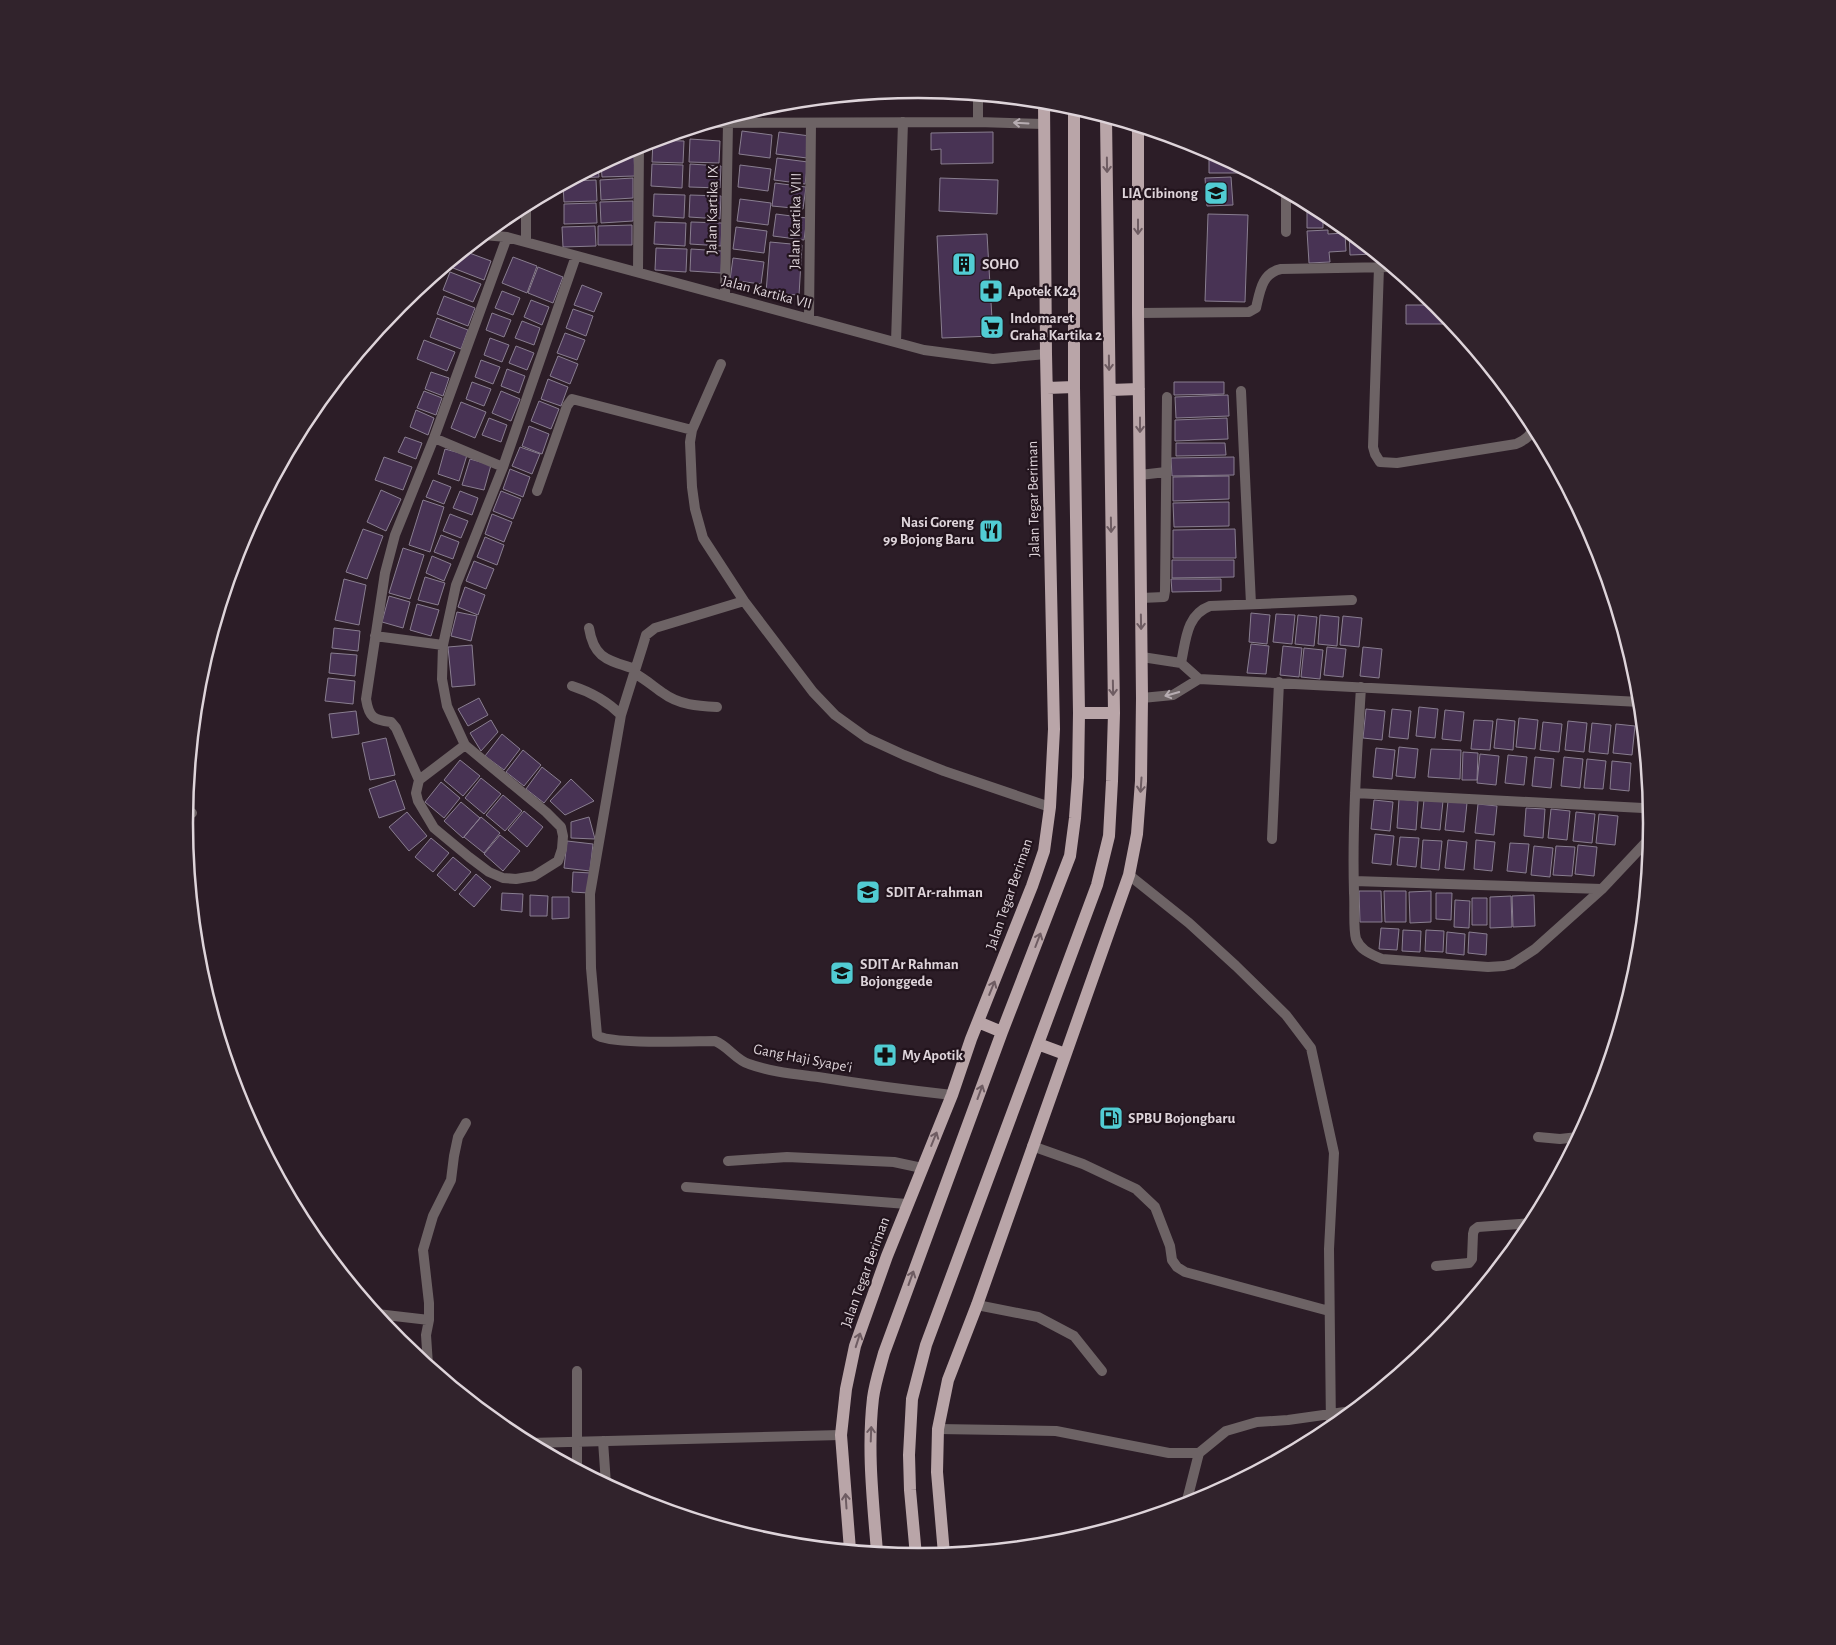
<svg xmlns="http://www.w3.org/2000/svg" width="1836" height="1645" font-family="'Alegreya Sans',sans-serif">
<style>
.building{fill:#483354;stroke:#897e90}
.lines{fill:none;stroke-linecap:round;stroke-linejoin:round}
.minor{stroke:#6d6365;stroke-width:10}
.primary{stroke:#b9a5a8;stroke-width:12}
.oneway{stroke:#b6acb1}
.oneway2{stroke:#6e5c62}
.labels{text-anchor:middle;stroke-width:4.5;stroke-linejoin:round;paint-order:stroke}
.poi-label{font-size:15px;font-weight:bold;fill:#ded4da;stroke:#22141d;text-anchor:start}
.street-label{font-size:15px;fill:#ded4da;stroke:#22141d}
.rim{fill:none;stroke:#ded4da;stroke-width:2.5}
</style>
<rect width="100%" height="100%" fill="#2c1d27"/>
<!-- building -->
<path class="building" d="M742 131 772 135 770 158 739 154Z
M779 132 810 136 807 158 776 154Z
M993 132V163L941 164V149L931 150V133Z
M690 139 720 141 719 163 689 162Z
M653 140 684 141 683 163 652 162Z
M635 146V153L621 154Z
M1209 150 1248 171V173H1209Z
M634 155 635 176 602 177 601 164 616 156Z
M777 158 808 162 805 184 774 180Z
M652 164 683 165 682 188 651 186Z
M690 164 721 166 720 188 689 187Z
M598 165 599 177 575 178Z
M740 165 771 169 768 191 738 187Z
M1231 177 1233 205 1207 206 1205 178Z
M633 178V198L601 200 600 180Z
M940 178 998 180 997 214 939 211Z
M596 180 597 201 564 202 563 184 568 181Z
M775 183 806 187 803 209 772 206Z
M654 194 685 195 684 218 653 216Z
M690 195 721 196 720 219 689 217Z
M740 199 771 203 768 225 737 221Z
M633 201V221L601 223 600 202Z
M1307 202 1323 211V228H1307Z
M596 203 597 223 564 224V204Z
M776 214 807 218 804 240 773 236Z
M1208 214 1248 215 1245 302 1205 301Z
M655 222 686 223 685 246 654 244Z
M691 222 722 223 721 246 690 244Z
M632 225V245H598V226Z
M595 226 596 246 563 247 562 227Z
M736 227 767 231 764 253 733 249Z
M1328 230V234L1345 233 1346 251 1329 252 1330 262 1309 263 1307 231Z
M1349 232 1375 253V254L1350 255Z
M987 234 993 336 942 338 937 236Z
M770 242 802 245 799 295 766 293Z
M656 248 687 249 686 272 655 270Z
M691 249 722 251 721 273 690 271Z
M464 251 491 261 484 280 453 268 457 256Z
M513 257 537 266 527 293 502 283Z
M733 258 764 262 761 284 730 280Z
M538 267 563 277 553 303 528 293Z
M450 272 481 284 473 302 443 290Z
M582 285 602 293 594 312 574 305Z
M502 291 520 298 513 315 495 308Z
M444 296 475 308 468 326 437 314Z
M531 300 549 307 542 325 524 317Z
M1406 305H1438L1454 324H1406Z
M573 309 593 316 586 336 566 328Z
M492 313 511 320 504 337 486 330Z
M437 318 468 330 461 349 430 337Z
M522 321 540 328 534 345 515 338Z
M565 333 585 340 577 360 557 353Z
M490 338 509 345 502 362 484 355Z
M424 340 455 352 447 371 417 359Z
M516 346 534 353 527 370 509 363Z
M558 356 578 364 570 384 550 376Z
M481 360 500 367 493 384 475 377Z
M507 369 525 376 519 393 501 386Z
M431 372 449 378 443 396 425 389Z
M548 379 568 387 561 406 541 399Z
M472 382 491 389 484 406 466 399Z
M1174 382H1224V394L1174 395Z
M424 391 442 398 436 415 417 408Z
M501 391 520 399 511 421 492 413Z
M1228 395 1229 416 1176 418 1175 397Z
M539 401 559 409 551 429 531 421Z
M461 402 486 412 475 438 451 428Z
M416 410 434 418 428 435 410 427Z
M489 418 507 425 501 442 482 435Z
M1227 418 1228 439 1175 441V420Z
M529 426 549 434 542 454 522 446Z
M405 437 422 443 416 459 398 452Z
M1176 443H1225L1226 455 1176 456Z
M520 447 540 454 532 474 512 466Z
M445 449 467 455 459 481 438 474Z
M384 457 412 467 403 490 375 480Z
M1234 457V475L1172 476 1171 458Z
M470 459 491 465 484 490 462 485Z
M510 469 530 477 523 497 503 489Z
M1229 476V499L1173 501V477Z
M433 480 451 487 444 504 426 497Z
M381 490 401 499 386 531 367 522Z
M460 491 478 498 472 515 453 508Z
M501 491 521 499 513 519 493 511Z
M423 500 444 507 430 552 409 545Z
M1229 502V526L1174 527 1173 503Z
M450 514 468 521 461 538 443 531Z
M492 514 512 522 504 542 485 534Z
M363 529 383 536 367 579 346 572Z
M1235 529 1236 558H1173V530Z
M441 535 459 542 453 559 434 552Z
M485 537 504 545 497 565 477 557Z
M403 548 424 555 410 599 389 593Z
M432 556 451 564 444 581 426 573Z
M1172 560H1234V577L1172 578Z
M474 561 494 569 486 589 466 581Z
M425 577 445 583 438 605 418 600Z
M344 579 366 585 359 625 335 620Z
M1171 579H1221V591L1172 592Z
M465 587 485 595 478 615 458 607Z
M389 596 410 602 403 628 382 622Z
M417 604 439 610 431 636 410 630Z
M457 612 477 616 471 641 451 636Z
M1251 613 1270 615 1267 644 1249 642Z
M1276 614 1295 615 1292 644 1273 642Z
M1298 615 1317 617 1314 646 1295 644Z
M1320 615 1339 617 1337 646 1318 644Z
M1343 616 1362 618 1359 647 1340 645Z
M334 628 360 631 358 651 332 648Z
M1251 644 1269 646 1266 674 1247 673Z
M472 645 475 685 452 687 448 647Z
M1283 646 1302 648 1299 677 1280 675Z
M1327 647 1346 649 1343 677 1324 675Z
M1363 647 1382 649 1379 678 1360 676Z
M1304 648 1323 650 1320 679 1301 677Z
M331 653 357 655 355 676 329 673Z
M328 678 355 681 353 704 325 701Z
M479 698 488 715 468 726 458 709Z
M1419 707 1438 709 1435 738 1416 736Z
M1366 709 1385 711 1382 740 1363 738Z
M1392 709 1411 711 1408 739 1389 737Z
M1445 710 1464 712 1461 741 1442 739Z
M356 711 359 734 332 738 329 714Z
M1519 718 1538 720 1535 749 1516 747Z
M1497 719 1515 721 1513 750 1494 748Z
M491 720 498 732 481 751 470 733Z
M1474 720 1493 721 1490 750 1471 749Z
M1568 721 1587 723 1584 752 1565 750Z
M1543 722 1562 724 1559 752 1540 750Z
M1592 723 1611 725 1608 754 1589 752Z
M1616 724 1635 726 1632 755 1613 753Z
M502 734 520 749 504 770 485 756Z
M386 738 395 775 370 780 362 743Z
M1399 747 1418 749 1415 778 1396 776Z
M1376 748 1395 750 1392 779 1373 777Z
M1431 749 1461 750 1460 779 1428 777Z
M523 750 541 765 524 786 506 772Z
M1463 752 1478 753 1477 780H1462Z
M1480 754 1499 756 1496 785 1477 783Z
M1508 755 1527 757 1524 785 1505 783Z
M1535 757 1554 759 1551 788 1532 786Z
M1564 757 1583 759 1580 788 1561 786Z
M1587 759 1606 761 1603 789 1584 788Z
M460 760 480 776 463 796 444 780Z
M1612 761 1631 763 1629 791 1610 789Z
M542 767 561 782 544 803 526 789Z
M481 778 501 794 484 814 465 798Z
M571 779 594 801 565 815 550 801Z
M395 780 405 809 379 818 369 789Z
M441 782 460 798 444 818 425 802Z
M503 795 522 811 505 831 486 815Z
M1399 799 1418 801 1416 830 1397 828Z
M1374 800 1393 802 1390 831 1371 829Z
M1424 800 1443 801 1440 830 1421 828Z
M1448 801 1467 803 1464 832 1445 830Z
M461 802 480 818 463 838 444 821Z
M1478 804 1497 806 1494 835 1475 833Z
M1526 808 1545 809 1543 838 1524 836Z
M1551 809 1570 811 1567 840 1548 838Z
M524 811 543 827 527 847 508 830Z
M407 812 427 836 409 851 389 827Z
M1576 812 1595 814 1592 843 1573 841Z
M1599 814 1618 816 1615 845 1596 843Z
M481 817 500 833 484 853 464 837Z
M589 817 595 839 571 838V822Z
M1375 834 1394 836 1391 865 1372 863Z
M500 835 520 851 503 871 484 854Z
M1400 837 1419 838 1416 867 1397 865Z
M431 838 449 853 433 872 415 857Z
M1423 840 1442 841 1439 870 1421 868Z
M1448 840 1467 842 1464 870 1445 868Z
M1476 840 1495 842 1492 871 1474 869Z
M567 841 593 844 590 871 564 868Z
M1510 843 1529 844 1526 873 1507 871Z
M1578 845 1597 847 1594 876 1575 874Z
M1534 846 1553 848 1550 877 1531 875Z
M1556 846 1575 847 1572 876 1553 875Z
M453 857 471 872 455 891 437 875Z
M573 872 591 873 589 893 572 892Z
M476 874 491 887 474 907 459 894Z
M1359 891H1381L1382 922H1360Z
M1384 891H1406V922H1385Z
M1431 891V922L1410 923 1409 892Z
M502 893 523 894 522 912 501 910Z
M1436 893H1452L1451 920 1436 919Z
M530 895 548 896 547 916H530Z
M1534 895 1535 926 1513 927 1512 896Z
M1511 896 1512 927 1490 928V897Z
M552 897H569V918L552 919Z
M1472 898H1487V925H1472Z
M1455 900 1470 901 1469 928 1454 927Z
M1381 928 1399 929 1397 950 1379 949Z
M1403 930 1421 931 1420 952 1402 951Z
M1426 930 1444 931 1443 952 1425 951Z
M1447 932 1465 934 1464 955 1446 953Z
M1469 932 1487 934 1486 955 1468 953Z"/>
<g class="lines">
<!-- minor -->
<path class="minor" d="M889 92 941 91
M978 95V122
M708 123 978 122 1044 124
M1286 191V232
M483 235 507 237 924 350 993 359 1046 354
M507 237 434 438 395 535 385 573 366 699C369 718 374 720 391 722L396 728 419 780 416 793 418 801 434 828 469 857 489 872 503 878 516 879 534 876 558 861 562 849 563 836 561 827 546 812 465 745 447 706 442 679 443 645 456 585 503 467 576 256
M526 242V204
M1379 267 1373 447 1375 454 1380 462 1397 463 1516 444C1525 440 1533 435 1533 424
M638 272 639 144
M725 296 728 123
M1138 313 1249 312 1256 308C1260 291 1262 273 1281 269L1392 267
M809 319 811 123
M896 342 903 122
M721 364 692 430 690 442 692 487 695 509 703 538 744 601 813 692 835 715 867 738 904 755 944 771 1050 807
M1241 391 1251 604
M434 438 503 467
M1140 475 1166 472
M1568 489 1569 496
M537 491 567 406 572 399 692 430
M1141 598 1164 597 1165 591 1167 397
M744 601 655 628 646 635 643 645 621 715 590 894 591 968 597 1035C609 1045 694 1041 715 1041 728 1046 736 1060 749 1064 771 1072 795 1074 818 1077 862 1084 907 1090 952 1095
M589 628C594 659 608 660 635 669
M375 636 443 645
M1142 657 1181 663 1199 679
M1181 663C1186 640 1186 615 1210 606L1352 600
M634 673C645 679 653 686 663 693 679 705 698 706 717 707
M572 686C591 692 607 701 621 715
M1361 687C1357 756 1352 824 1354 893 1355 906 1353 928 1356 939 1361 951 1371 954 1382 959L1488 967 1504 966 1512 964 1535 949 1602 889 1650 838
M1142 698 1173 695 1199 679 1640 702
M419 780 465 745
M1355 793 1643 808 1650 810
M185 814 192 813
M1651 830V819
M1272 839 1279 682
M1129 875 1189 923 1236 966 1286 1015 1311 1048 1334 1153 1329 1249 1331 1428
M1354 881 1602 889
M1538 1137 1560 1139 1578 1137
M1032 1146 1083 1164 1136 1189 1155 1207 1170 1246 1172 1260 1177 1267 1185 1272 1329 1311
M728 1161 787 1157 894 1162 922 1168
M686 1187 907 1204
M1436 1266 1469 1263 1472 1259 1473 1234 1474 1230 1478 1227 1532 1223
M977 1305 1038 1317 1074 1336 1102 1371
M377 1314 429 1320
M428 1365 426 1335 429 1320V1303L423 1250 433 1216 451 1180 454 1156 458 1137 466 1123
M938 1429 1056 1431 1169 1453H1199L1226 1431 1257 1422 1288 1420 1352 1411
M603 1441 606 1484
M529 1443 841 1435
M577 1468V1371
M1186 1504 1199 1453"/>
<!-- primary -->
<path class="primary" d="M1047 388 1074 387
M1110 390 1139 389
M1079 713H1114
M978 1022 1002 1032
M1038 1044 1065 1054
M850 1550 841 1435 846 1389 855 1346 887 1256 952 1095 971 1039 1032 886 1044 851 1050 807 1054 729 1046 354 1044 101
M877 1552C873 1501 867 1450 873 1398 875 1383 880 1368 884 1353L1002 1032 1070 856 1075 818 1078 777 1079 713 1074 387V107
M944 1554 937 1472 938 1429 948 1380 977 1305 1129 875 1137 834 1141 781 1142 698 1138 313V126
M916 1556 910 1490 909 1455 912 1399 926 1345 1097 885 1109 836 1112 781 1114 713 1106 117"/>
</g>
<!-- one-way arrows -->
<defs><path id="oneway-shaft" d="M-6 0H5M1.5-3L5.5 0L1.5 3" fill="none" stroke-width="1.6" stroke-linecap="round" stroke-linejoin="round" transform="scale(1.25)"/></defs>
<g class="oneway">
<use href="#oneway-shaft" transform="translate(1021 123) rotate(-177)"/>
<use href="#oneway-shaft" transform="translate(1172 694) rotate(164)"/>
</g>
<g class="oneway2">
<use href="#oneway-shaft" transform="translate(1107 165) rotate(89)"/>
<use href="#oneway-shaft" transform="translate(1138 227) rotate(90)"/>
<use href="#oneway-shaft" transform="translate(1109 363) rotate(89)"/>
<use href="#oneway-shaft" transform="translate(1140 425) rotate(90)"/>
<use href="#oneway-shaft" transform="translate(1111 525) rotate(89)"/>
<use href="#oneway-shaft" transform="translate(1141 622) rotate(89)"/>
<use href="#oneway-shaft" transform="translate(1113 688) rotate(89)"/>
<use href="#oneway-shaft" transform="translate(1141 785) rotate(94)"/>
<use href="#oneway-shaft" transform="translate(1038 940) rotate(-69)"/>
<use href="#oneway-shaft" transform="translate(992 988) rotate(-68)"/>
<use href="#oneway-shaft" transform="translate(980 1092) rotate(-70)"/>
<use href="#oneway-shaft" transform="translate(934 1139) rotate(-68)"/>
<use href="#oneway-shaft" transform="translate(911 1278) rotate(-70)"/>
<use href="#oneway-shaft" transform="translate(858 1340) rotate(-72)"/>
<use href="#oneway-shaft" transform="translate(871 1434) rotate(-88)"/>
<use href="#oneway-shaft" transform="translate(846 1501) rotate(-94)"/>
</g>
<!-- icons -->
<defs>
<g id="school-square" transform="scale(1.25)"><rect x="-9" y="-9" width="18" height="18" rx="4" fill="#51ccd3" stroke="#22141d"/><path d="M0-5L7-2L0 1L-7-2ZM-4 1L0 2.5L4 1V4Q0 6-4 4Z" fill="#111"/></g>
<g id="building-square" transform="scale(1.25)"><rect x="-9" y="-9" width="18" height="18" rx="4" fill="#51ccd3" stroke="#22141d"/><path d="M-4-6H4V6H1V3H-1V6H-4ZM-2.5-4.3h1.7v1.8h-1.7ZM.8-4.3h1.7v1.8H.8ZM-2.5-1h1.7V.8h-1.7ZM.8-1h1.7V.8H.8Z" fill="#111"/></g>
<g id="pharmacy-square" transform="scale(1.25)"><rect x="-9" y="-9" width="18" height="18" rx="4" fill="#51ccd3" stroke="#22141d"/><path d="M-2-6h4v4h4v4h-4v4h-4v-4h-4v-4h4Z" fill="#111"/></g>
<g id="supermarket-square" transform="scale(1.25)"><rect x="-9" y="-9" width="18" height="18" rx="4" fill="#51ccd3" stroke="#22141d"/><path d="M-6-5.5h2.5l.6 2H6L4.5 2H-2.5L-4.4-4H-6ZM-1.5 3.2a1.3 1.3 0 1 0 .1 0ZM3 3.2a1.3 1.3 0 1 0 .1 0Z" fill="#111"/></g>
<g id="restaurant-square" transform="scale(1.25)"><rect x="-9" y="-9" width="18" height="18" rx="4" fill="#51ccd3" stroke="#22141d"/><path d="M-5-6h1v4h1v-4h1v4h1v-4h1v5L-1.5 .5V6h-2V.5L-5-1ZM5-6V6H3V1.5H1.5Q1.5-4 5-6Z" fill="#111"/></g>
<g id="fuel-square" transform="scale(1.25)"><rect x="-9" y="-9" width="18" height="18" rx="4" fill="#51ccd3" stroke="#22141d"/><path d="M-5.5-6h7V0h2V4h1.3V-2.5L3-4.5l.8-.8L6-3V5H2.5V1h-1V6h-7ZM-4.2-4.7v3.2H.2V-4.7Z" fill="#111"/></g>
</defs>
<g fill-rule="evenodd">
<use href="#school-square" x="1216" y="193"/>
<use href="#building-square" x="964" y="264"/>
<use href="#pharmacy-square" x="991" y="291"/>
<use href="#supermarket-square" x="992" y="327"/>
<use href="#restaurant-square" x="991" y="531"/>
<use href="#school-square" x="868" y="892"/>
<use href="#school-square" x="842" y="973"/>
<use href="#pharmacy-square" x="885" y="1055"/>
<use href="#fuel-square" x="1111" y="1118"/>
</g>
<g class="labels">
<!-- poi labels -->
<g class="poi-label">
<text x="1198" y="198" text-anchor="end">LIA Cibinong</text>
<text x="982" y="269">SOHO</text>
<text x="1008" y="296">Apotek K24</text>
<text x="1010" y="323">Indomaret<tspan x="1010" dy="17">Graha Kartika 2</tspan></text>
<text x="974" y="527" text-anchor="end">Nasi Goreng<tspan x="974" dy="17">99 Bojong Baru</tspan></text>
<text x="886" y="897">SDIT Ar-rahman</text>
<text x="860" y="969">SDIT Ar Rahman<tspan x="860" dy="17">Bojonggede</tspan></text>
<text x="902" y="1060">My Apotik</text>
<text x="1128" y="1123">SPBU Bojongbaru</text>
</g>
<!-- street labels -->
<g class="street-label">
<text transform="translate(712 210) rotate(-89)" y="5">Jalan Kartika IX</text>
<text transform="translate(795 221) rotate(-89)" y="5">Jalan Kartika VIII</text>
<text transform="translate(767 292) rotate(15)" y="5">Jalan Kartika VII</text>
<text transform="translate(1033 499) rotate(-91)" y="5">Jalan Tegar Beriman</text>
<text transform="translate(1009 894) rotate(-71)" y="5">Jalan Tegar Beriman</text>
<text transform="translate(803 1058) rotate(11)" y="5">Gang Haji Syape'i</text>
<text transform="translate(865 1272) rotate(-70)" y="5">Jalan Tegar Beriman</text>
</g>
</g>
<!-- crop -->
<path d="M0 0H1836V1645H0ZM193 823a725 725 0 1 1 1450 0a725 725 0 1 1-1450 0Z" fill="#31232c" fill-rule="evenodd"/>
<path class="rim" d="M193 823a725 725 0 1 1 1450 0a725 725 0 1 1-1450 0Z"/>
</svg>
